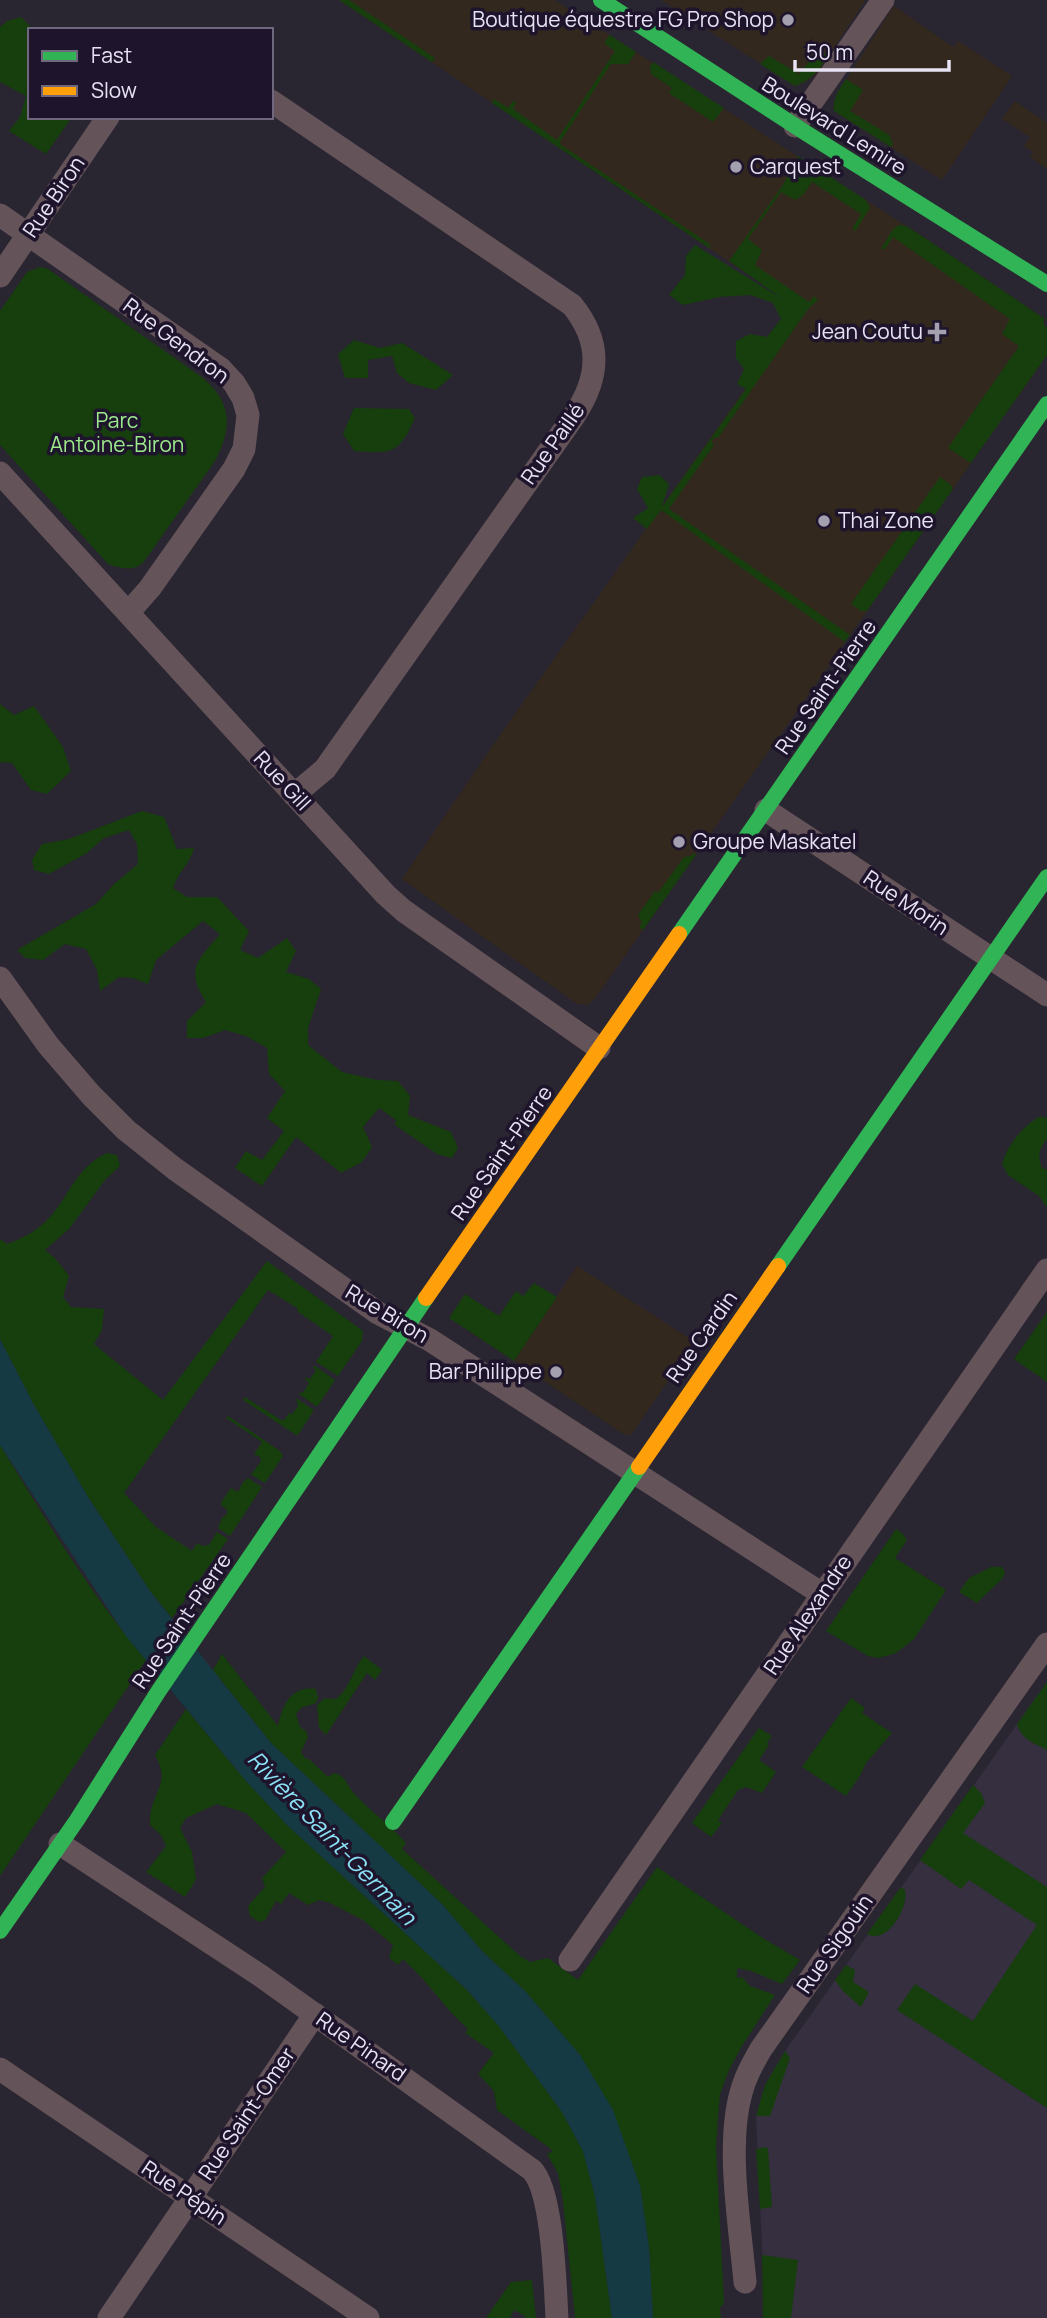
<svg xmlns="http://www.w3.org/2000/svg" width="1047" height="2318" font-family="Manrope,sans-serif">
<style>
.commercial{fill:#33281e}
.industrial{fill:#352f3f}
.green{fill:#163f0d}
.water{fill:#163a43}
.lines{fill:none;stroke-linecap:round;stroke-linejoin:round}
.street{stroke:#645358;stroke-width:23}
.fast{stroke:#30b455;stroke-width:16}
.slow{stroke:#ff9f0a;stroke-width:16}
.poi-dot{fill:#a5a0b0;stroke:#1e152d;stroke-width:2.5}
.labels{text-anchor:middle;stroke-width:7;stroke-linejoin:round;paint-order:stroke}
.poi-label{font-size:21px;fill:#e8e3f4;stroke:#1e152d;text-anchor:end}
.street-label{font-size:21px;fill:#e8e3f4;stroke:#1e152d}
.park-label{font-size:21px;fill:#9cea8c;stroke:#1e152d}
.water-label{font-size:23px;font-style:italic;fill:#8be2f6;stroke:#1e152d}
</style>
<rect width="100%" height="100%" fill="#292531"/>
<!-- commercial -->
<path class="commercial" d="M339 0H555L925 238 1045 319 1043 323 1047 328V355L596 997 588 1005 577 1004 402 879 493 745 801 310Z
M661 0H864L865 1 817 73 806 82 795 86Z
M894 6 953 47 958 41 1012 76 942 180 834 111 833 107 838 92Z
M1015 101 1047 123V169L1030 157 1033 152 1024 146 1030 137 1002 119Z
M577 1266 695 1342 631 1435H625L514 1361Z"/>
<!-- industrial -->
<path class="industrial" d="M1047 1682V2001L998 2076 1047 2108V2318H763L764 2290 756 2117 765 2085 785 2051Z"/>
<!-- green -->
<path class="green" d="M339 0H349L435 58 432 62Z
M21 17 34 30H30V117H72L46 154 9 131 20 117 26 96 0 82V27L7 21Z
M610 35 636 52 628 64H611L560 142 561 145 711 245 709 248 492 103 494 99 508 108 513 101 516 103 513 109 557 140 615 51 604 43Z
M821 50 828 56C819 70 812 80 795 86L760 64 769 56 799 74 818 51Z
M653 62 724 108 713 122 669 93 672 88 651 74 650 67Z
M846 79 863 90 850 111 889 135 893 144 891 147 834 111C832 99 840 88 846 79Z
M798 156 866 200 870 208 856 230 854 231 853 227 861 214 812 182 803 195 795 200 781 192 748 239 762 250 755 265 809 302 814 296 818 300 808 309 718 438 715 437 711 442 714 445 669 509 850 635 845 642 661 510 647 529 633 518 648 508 637 489 642 477 659 475 669 484 662 507 746 389 737 384 744 369 736 358V341L750 334 767 337 781 319 773 303 751 295 719 297 683 305 669 295 685 275 686 256 695 245 784 300 729 261 783 185Z
M899 225 906 226 925 238 1045 319 1043 323 1047 328V355L971 463 948 448 1019 346 1002 334 1010 319 893 237 885 249H881L893 229Z
M40 267 48 269 203 378C233 404 232 428 215 461L143 563C132 572 120 568 108 564L0 445V311L27 272Z
M354 340 380 348 402 343 453 375 436 390 409 383 397 373 392 356 368 360V378H345L338 354Z
M354 408 409 409 415 418C399 454 392 454 354 451L343 434Z
M940 477 951 485 953 489 867 611H861L851 604Z
M0 704 14 715 34 706 63 747 71 771 47 794 31 790 12 763 0 762Z
M142 811 164 817 177 849 194 848C190 864 178 872 173 888L187 897H217L249 931 240 950 258 958 287 938 296 951 286 972 309 979 321 989 308 1028V1045L342 1072 377 1080 398 1081 410 1096 408 1115 451 1132 458 1148 452 1158 437 1154 395 1125 396 1120 379 1108 363 1127 372 1147 362 1162 341 1173 296 1137 262 1186 235 1168 246 1151 262 1160 284 1131 267 1118 285 1091 269 1074 267 1048 246 1036 225 1030 203 1038H187V1021L206 1002C184 969 199 959 220 934L203 921 156 960 148 984 133 978 119 977 100 991 97 970 86 949 65 944 43 960 25 958 17 950 96 904 114 884 138 864 137 844 129 830 104 838 87 853 49 874 34 870 32 860 42 844 69 839Z
M692 853 696 855 643 930 639 927 642 923 638 915 655 891 658 893 684 857 692 856Z
M1040 1116 1047 1118V1139C1039 1149 1037 1156 1042 1168L1047 1170V1207L1039 1196 1008 1175 1002 1164C1008 1144 1021 1128 1040 1116Z
M107 1153 117 1155 120 1166 105 1180 69 1229 45 1250 55 1258 69 1276 63 1297 71 1307 104 1309 102 1330 94 1344 163 1400 267 1261 363 1331 362 1341 338 1376 316 1362 333 1336 298 1312 297 1308 268 1290 124 1493 156 1527 192 1551 197 1543 203 1546 209 1545 217 1532 228 1539 172 1618 150 1591 88 1497 34 1405 0 1339V1239L7 1244C23 1238 37 1231 49 1218 72 1193 74 1169 107 1153Z
M534 1283 557 1297 514 1361 449 1318 465 1294 499 1316 516 1291 523 1296Z
M1047 1312V1382L1014 1359Z
M314 1365 335 1380 317 1407 299 1394 300 1392 303 1393 309 1383 305 1379 306 1377 310 1379 316 1370 313 1368Z
M245 1397 281 1420H284L289 1413 292 1414 298 1406 296 1398 314 1410 298 1435H296L243 1400Z
M228 1416 280 1451 283 1456 265 1483 251 1475 261 1461 260 1457 254 1454 262 1442 226 1418Z
M0 1445C45 1518 90 1594 146 1660L0 1876Z
M248 1478 262 1487 230 1536 218 1528 222 1518 227 1514V1510L220 1504 231 1488 238 1492 243 1482Z
M896 1529 902 1533 907 1540 895 1558 946 1590 914 1639 896 1653 879 1658 868 1656 826 1631Z
M991 1567H1002L1005 1572 1003 1578 977 1603 959 1592 969 1578Z
M222 1654 278 1726C282 1707 290 1685 316 1689L318 1698 316 1703 301 1708 296 1714 300 1727 306 1731 308 1737 301 1752 306 1759H309L328 1777 334 1773C346 1776 346 1784 353 1792 369 1811 390 1824 406 1843L402 1849 520 1956 530 1962 548 1958 578 1980 657 1867 766 1940 800 1960 782 1984 751 1971 737 1968V1978L742 1977 750 1986 775 1995 742 2046 729 2070 720 2094 716 2146 724 2303 720 2308 721 2318H653L649 2247 640 2186 580 2055 525 1991 482 1951 442 1904 271 1743 213 1670Z
M364 1656 382 1670 375 1680 367 1673 326 1735 319 1728 317 1705 325 1698 336 1699C351 1687 352 1670 364 1656Z
M1047 1682V1750C1034 1743 1021 1739 1017 1724Z
M851 1698 865 1708 862 1713 892 1733 866 1763 860 1776 846 1796 802 1767Z
M186 1709 246 1781 286 1824 467 1990 498 2025 562 2112 583 2151 595 2196 612 2318H575L563 2201 558 2173 547 2154 552 2152 551 2149 497 2110 494 2091 478 2074 494 2053 465 2033 468 2029C444 2008 427 1980 403 1959L398 1965 389 1958 393 1945 363 1920 330 1903 319 1900 308 1905 289 1893 281 1904 276 1901 265 1920 259 1922 250 1916 248 1906 265 1887 262 1878 286 1852 246 1813 217 1804 186 1818 180 1828 192 1852 196 1880 185 1897 146 1872 166 1846 161 1835 150 1825C148 1793 173 1786 155 1755Z
M759 1728 772 1736 767 1743 769 1745 759 1760 776 1772 762 1793 746 1787 738 1790 718 1820 722 1823 711 1837 692 1823Z
M973 1785 981 1793 985 1803 963 1833 1047 1887V2108L897 2010 915 1984 973 2021 1037 1925 969 1880 961 1889 920 1860Z
M901 1887 905 1890C909 1908 887 1945 867 1934Z
M846 1965 855 1970 853 1982 869 1992 861 2007 843 1991 835 1980Z
M785 2051 790 2058 770 2116H756L765 2085Z
M766 2147 768 2149 772 2207 760 2209 756 2149Z
M762 2255 798 2260 791 2318H763Z
M532 2280 536 2318H524L525 2316 514 2310 510 2318H486L511 2282Z"/>
<!-- water -->
<path class="water" d="M0 1339 34 1405 88 1497 150 1591 271 1743 442 1904 482 1951 525 1991 580 2055 613 2110 640 2186 649 2247 653 2318H612L595 2196 583 2151 562 2112 498 2025 467 1990 286 1824 246 1781 126 1636 0 1445Z"/>
<g class="lines">
<!-- street -->
<path class="street" d="M271 101 572 305C602 342 600 377 574 416L325 769 294 795
M795 126 883 0
M0 215 221 369 234 383 243 398 248 415 244 449 234 469 150 588 128 613
M0 276 108 117
M0 473 386 895 404 911 599 1048
M766 810 1047 995
M0 978 48 1045 91 1095 126 1130 175 1169 378 1313 430 1340 822 1594
M60 1844 261 1976 532 2170C553 2192 555 2285 557 2318
M570 1960 1047 1270
M0 2069 368 2318
M745 2282C740 2226 726 2146 741 2093 745 2077 753 2063 761 2049L1047 1644
M109 2318 315 2014"/>
<!-- fast -->
<path class="fast" d="M601 0 806 133 1047 284
M679 934 1047 404
M778 1266 1047 877
M393 1822 639 1467
M0 1931 77 1820 158 1692 426 1298"/>
<!-- slow -->
<path class="slow" d="M426 1298 679 934
M639 1467 778 1266"/>
</g>
<!-- markers -->
<g class="poi-dot">
<circle cx="788" cy="20" r="7"/>
<circle cx="736" cy="167" r="7"/>
<path d="M933.5 321.5h7v7h7v7h-7v7h-7v-7h-7v-7h7z"/>
<circle cx="824" cy="521" r="7"/>
<circle cx="679" cy="842" r="7"/>
<circle cx="556" cy="1372" r="7"/>
</g>
<g class="labels">
<!-- poi labels -->
<g class="poi-label">
<text x="774" y="27">Boutique équestre FG Pro Shop</text>
<text x="750" y="174" text-anchor="start">Carquest</text>
<text x="923" y="339">Jean Coutu</text>
<text x="838" y="528" text-anchor="start">Thai Zone</text>
<text x="693" y="849" text-anchor="start">Groupe Maskatel</text>
<text x="542" y="1379">Bar Philippe</text>
</g>
<!-- street labels -->
<g class="street-label">
<text transform="translate(834 126) rotate(32)" y="7">Boulevard Lemire</text>
<text transform="translate(54 197) rotate(-56)" y="7">Rue Biron</text>
<text transform="translate(176 341) rotate(37)" y="7">Rue Gendron</text>
<text transform="translate(553 444) rotate(-55)" y="7">Rue Paillé</text>
<text transform="translate(826 687) rotate(-55)" y="7">Rue Saint-Pierre</text>
<text transform="translate(282 781) rotate(47)" y="7">Rue Gill</text>
<text transform="translate(906 903) rotate(34)" y="7">Rue Morin</text>
<text transform="translate(502 1153) rotate(-55)" y="7">Rue Saint-Pierre</text>
<text transform="translate(387 1314) rotate(31)" y="7">Rue Biron</text>
<text transform="translate(702 1337) rotate(-55)" y="7">Rue Cardin</text>
<text transform="translate(808 1615) rotate(-56)" y="7">Rue Alexandre</text>
<text transform="translate(182 1621) rotate(-56)" y="7">Rue Saint-Pierre</text>
<text transform="translate(835 1944) rotate(-55)" y="7">Rue Sigouin</text>
<text transform="translate(361 2047) rotate(35)" y="7">Rue Pinard</text>
<text transform="translate(247 2114) rotate(-56)" y="7">Rue Saint-Omer</text>
<text transform="translate(184 2193) rotate(34)" y="7">Rue Pépin</text>
</g>
<!-- park labels -->
<g class="park-label">
<text x="117" y="428">Parc<tspan x="117" dy="24">Antoine-Biron</tspan></text>
</g>
<!-- water labels -->
<g class="water-label">
<text transform="translate(332 1838) rotate(46)" y="8">Rivière Saint-Germain</text>
</g>
</g>
<!-- legend -->
<rect x="28" y="28" width="245" height="91" fill="#1e152d" stroke="#6f677d" stroke-width="2"/>
<rect x="42" y="51" width="35" height="10" fill="#30b455" stroke="#6f677d" stroke-width="2"/>
<text x="91" y="63" font-size="21" fill="#e8e3f4">Fast</text>
<rect x="42" y="86" width="35" height="10" fill="#ff9f0a" stroke="#6f677d" stroke-width="2"/>
<text x="91" y="98" font-size="21" fill="#e8e3f4">Slow</text>
<!-- scale -->
<path d="M795 60v10h154v-10" fill="none" stroke="#e8e3f4" stroke-width="3.5"/>
<text x="806" y="60" font-size="21" fill="#e8e3f4" stroke="#1e152d" stroke-width="5" paint-order="stroke">50 m</text>
</svg>
